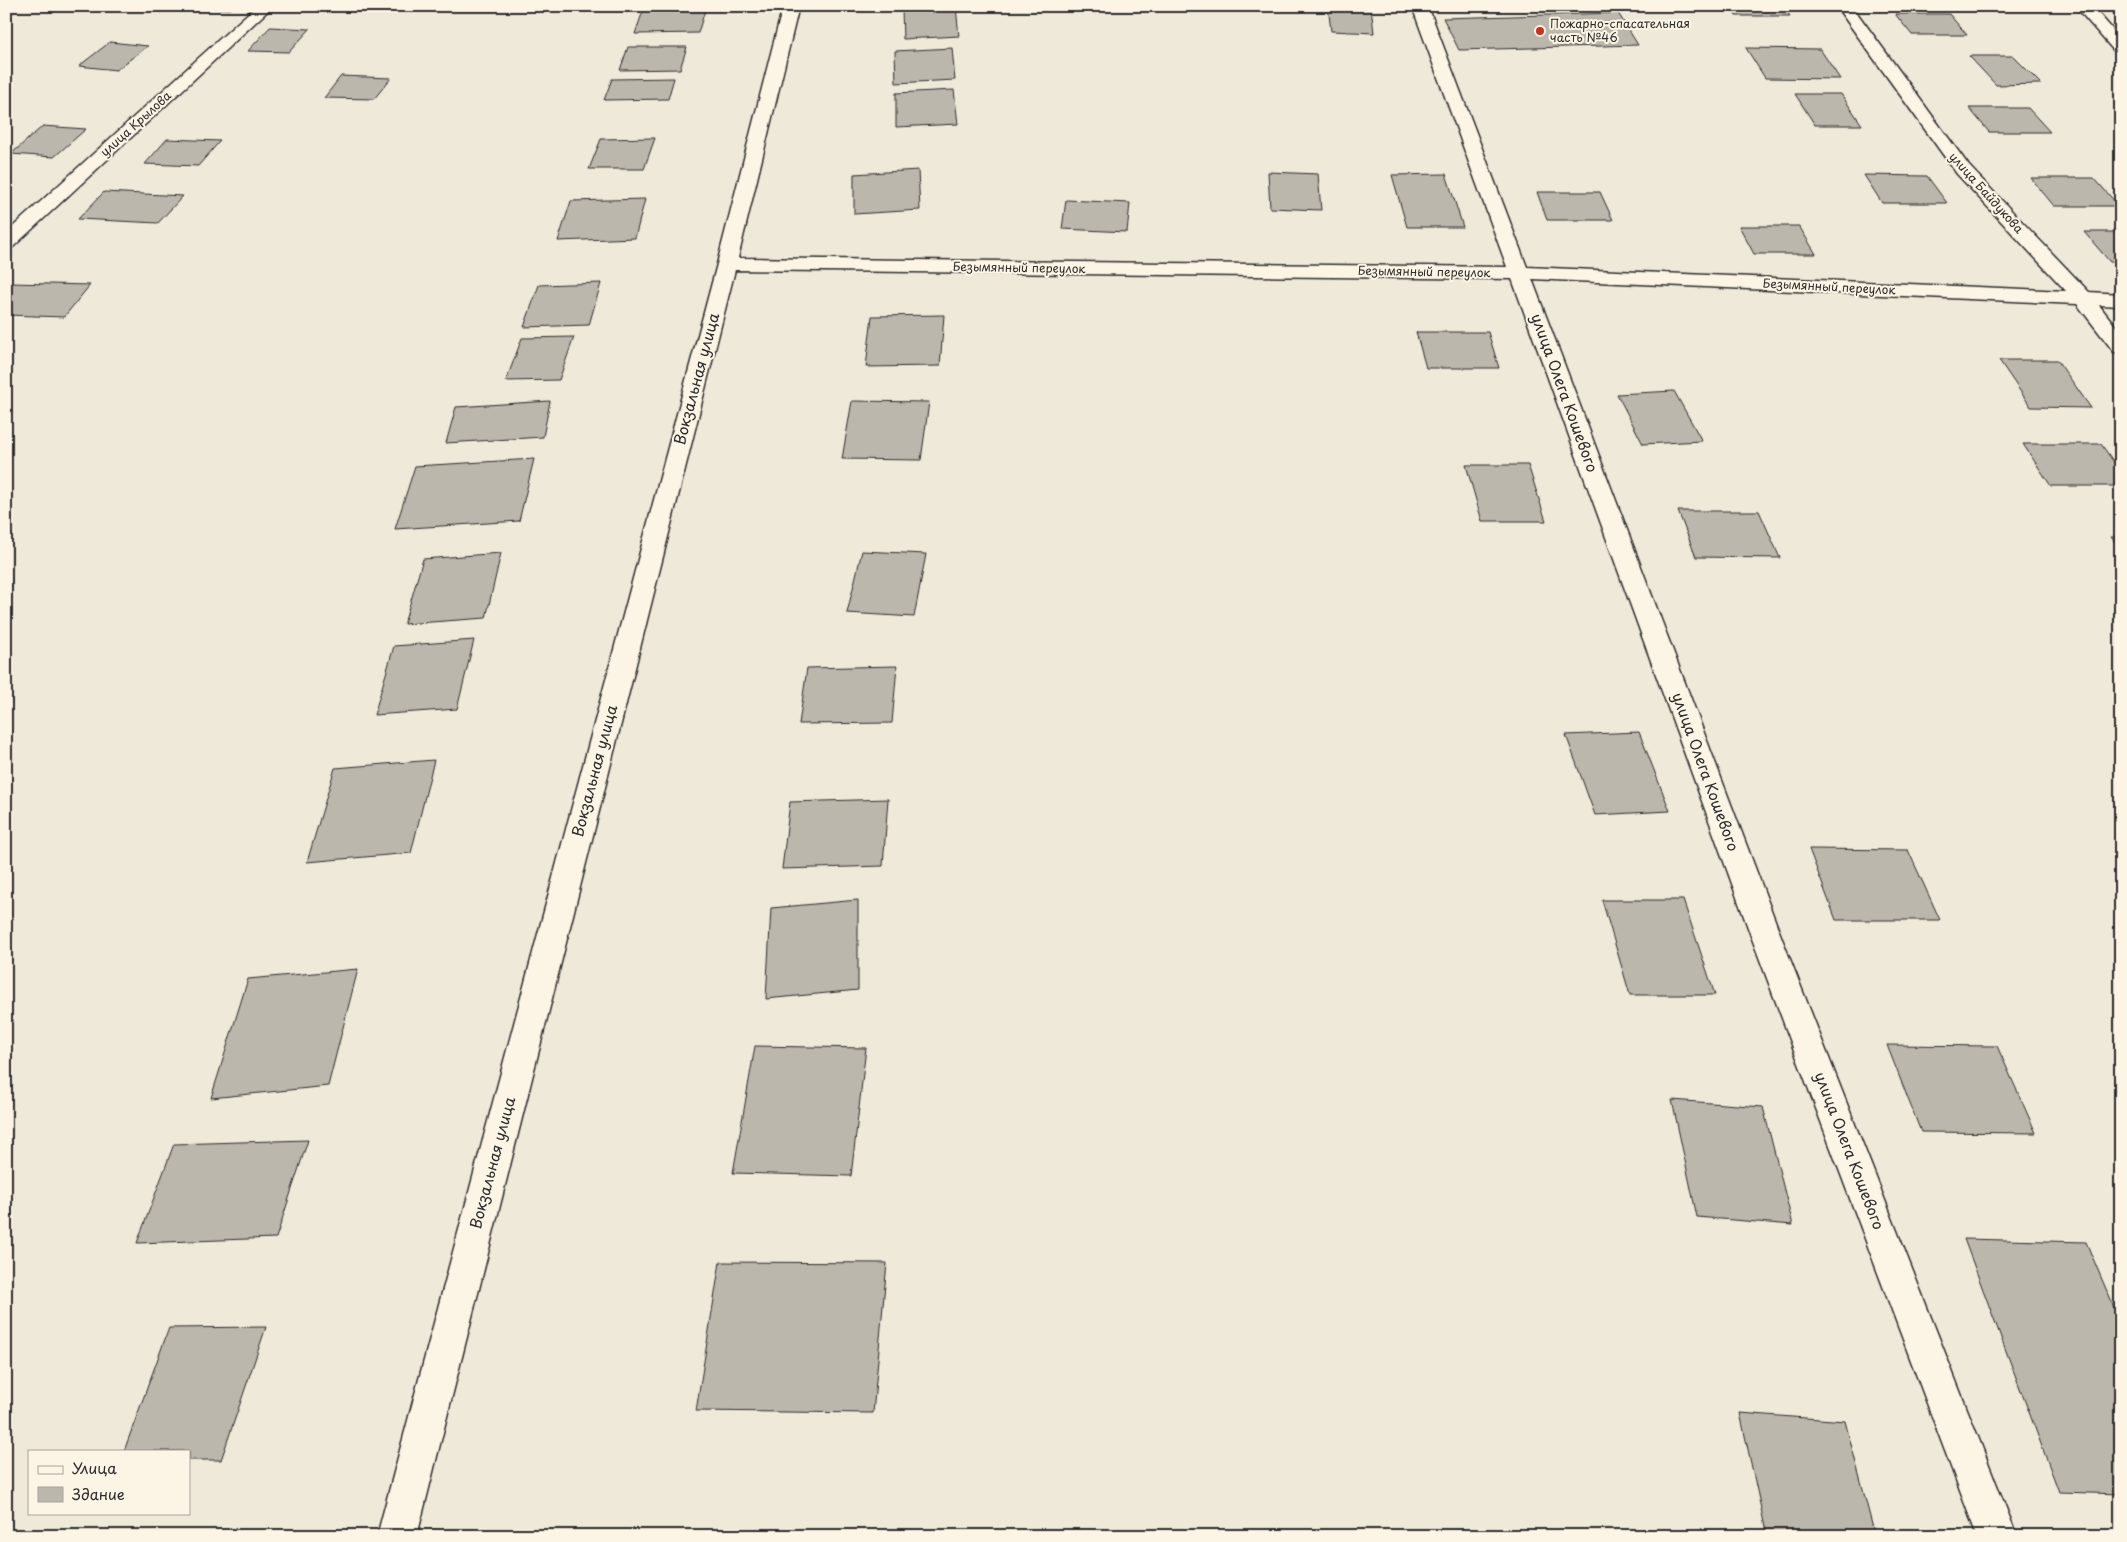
<svg xmlns="http://www.w3.org/2000/svg" width="2127" height="1542" font-family="'Playpen Sans',sans-serif">
<style>
.building{fill:#bcb7ac;stroke:#2b2b2b}
.lines{fill:none;stroke-linecap:round;stroke-linejoin:round}
.minor-casing{stroke:#2b2b2b;stroke-width:3}
.minor{fill:#fcf5e5;fill-rule:evenodd}
.poi-dot{fill:#c8321e;stroke:#fcf5e5;stroke-width:2}
.labels{text-anchor:middle;stroke-width:4;stroke-linejoin:round;paint-order:stroke}
.far-poi-label{font-size:12px;fill:#2b2b2b;stroke:#fcf5e5;text-anchor:start}
.far-street-label{font-size:12px;fill:#2b2b2b;stroke:#fcf5e5}
.street-label{font-size:15px;fill:#2b2b2b;stroke:#fcf5e5}
</style>
<rect width="100%" height="100%" fill="#efe9da"/>
<filter id="ink" filterUnits="userSpaceOnUse"><feTurbulence type="fractalNoise" baseFrequency=".02" numOctaves="2"/><feDisplacementMap in="SourceGraphic" scale="10" xChannelSelector="R" yChannelSelector="G"/><feConvolveMatrix kernelMatrix="1 2 1 2 8 2 1 2 1" color-interpolation-filters="sRGB"/></filter>
<g filter="url(#ink)">
<!-- building -->
<path class="building" d="M175 6H234L231 9 174 8Z
M564 6H611L608 10 562 9Z
M1328 6 1371 7 1374 33 1331 31Z
M1730 6H1783L1790 16H1736Z
M706 7 698 33 635 34 644 8Z
M956 7 959 36 903 39 902 10Z
M2106 7H2121V21Z
M1618 13 1638 45 1459 50 1443 18Z
M1895 14H1949L1967 35H1912Z
M270 27 310 29 289 52 248 51Z
M110 42 148 46 116 70 79 66Z
M628 47H687L680 69 620 70Z
M952 48 955 80 896 83 895 51Z
M1746 48 1820 49 1840 79 1765 78Z
M1969 56H2013L2041 84 1996 85Z
M341 76 391 78 374 99 324 98Z
M674 78 668 99 604 100 612 79Z
M954 90 958 124 896 127V93Z
M1795 94H1841L1862 125H1815Z
M1969 108H2028L2050 132H1989Z
M43 126 86 129 54 157 11 154Z
M655 138 644 169H589L601 139Z
M167 139 220 141 198 166 145 164Z
M918 170 920 210 854 214V174Z
M1268 172 1318 174 1321 210 1270 208Z
M1446 174 1463 227H1407L1392 175Z
M1864 175 1927 176 1947 203H1882Z
M2031 178H2094L2119 206H2054Z
M104 192 183 196 158 223 78 219Z
M1537 192H1600L1613 220H1547Z
M645 199 635 238 558 241 571 201Z
M1066 200 1130 203 1127 232 1062 229Z
M1739 226H1799L1816 254H1754Z
M2084 232H2121V263L2110 262Z
M10 283 90 285 64 317 6 315V287Z
M601 283 589 325 524 327 539 285Z
M944 315 940 366 866 367 872 316Z
M1416 332H1488L1499 368H1426Z
M574 337 559 380 506 381 522 338Z
M1999 360H2057L2091 408 2031 407Z
M1674 391 1702 441 1643 444 1617 394Z
M550 401 543 437 446 443 456 407Z
M852 401 929 402 921 460 842 459Z
M2023 444H2101L2121 472V486H2051Z
M534 459 519 521 395 529 415 466Z
M1466 465H1528L1546 521H1482Z
M1678 511H1759L1780 558 1696 557Z
M2111 537H2121V550Z
M862 551 926 554 914 617 847 613Z
M501 553 486 618 404 624 423 559Z
M474 640 457 709 374 715 394 646Z
M897 666 892 723 799 724 807 668Z
M1639 732 1670 811 1595 815 1566 735Z
M434 760 411 853 307 862 335 768Z
M888 799 883 866 782 869 790 802Z
M1809 849 1908 850 1940 920H1836Z
M858 900V990L766 999 771 908Z
M1602 900H1683L1715 995H1630Z
M358 969 328 1086 211 1098 248 979Z
M1887 1045 1997 1046 2036 1133 1921 1132Z
M755 1046 866 1048 851 1176 733 1173Z
M1672 1100 1763 1107 1793 1225 1697 1217Z
M308 1140 276 1238 137 1243 174 1144Z
M1964 1239 2086 1242 2121 1324V1494L2059 1492Z
M720 1262 887 1263 873 1413 696 1411Z
M266 1327 221 1460H189V1451H124L169 1328Z
M1740 1413 1845 1421 1875 1536H1767Z"/>
<g class="lines">
<!-- minor casing -->
<g class="minor-casing">
<path id="minor" d="M256 6H273L13 247 6 249V233Z
M783 6H799L738 258 1507 267 1412 6H1428L1527 267 2066 291 1957 174 1836 6H1852L1969 166 2089 292 2121 294V306L2099 305 2121 333V353L2114 352 2077 304 1532 279 1781 936 2017 1536H1977L1751 936 1512 279 735 270 417 1536H377L717 264Z
M2075 6H2092L2121 39V54L2115 52Z"/>
</g>
<!-- minor -->
<use href="#minor" class="minor"/>
</g>
</g>
<!-- markers -->
<circle class="poi-dot" cx="1540" cy="31" r="5"/>
<g class="labels">
<!-- far-poi labels -->
<g class="far-poi-label">
<text x="1550" y="28">Пожарно-спасательная<tspan x="1550" dy="14">часть №46</tspan></text>
</g>
<!-- far-street labels -->
<g class="far-street-label">
<text transform="translate(136 124) rotate(-42)" y="4">улица Крылова</text>
<text transform="translate(1986 193) rotate(48)" y="4">улица Байдукова</text>
<text transform="translate(1019 268) rotate(1)" y="4">Безымянный переулок</text>
<text transform="translate(1424 272) rotate(1)" y="4">Безымянный переулок</text>
<text transform="translate(1829 287) rotate(3)" y="4">Безымянный переулок</text>
</g>
<!-- street labels -->
<g class="street-label">
<text transform="translate(697 379) rotate(-75)" y="5">Вокзальная улица</text>
<text transform="translate(1564 393) rotate(70)" y="5">улица Олега Кошевого</text>
<text transform="translate(595 771) rotate(-75)" y="5">Вокзальная улица</text>
<text transform="translate(1705 772) rotate(70)" y="5">улица Олега Кошевого</text>
<text transform="translate(1849 1151) rotate(69)" y="5">улица Олега Кошевого</text>
<text transform="translate(493 1163) rotate(-75)" y="5">Вокзальная улица</text>
</g>
</g>
<!-- margin -->
<rect width="2127" height="1542" fill="none" stroke="#fcf5e5" stroke-width="25"/>
<rect x="12" y="12" width="2102" height="1517" fill="none" stroke="#2b2b2b" stroke-width="2" filter="url(#ink)"/>
<!-- legend -->
<rect x="28" y="1450" width="162" height="65" fill="#fcf5e5" stroke="#a8a49b"/>
<rect x="38" y="1466" width="25" height="8" fill="#fcf5e5" stroke="#a8a49b"/>
<text x="72" y="1474" font-size="15" fill="#2b2b2b">Улица</text>
<rect x="38" y="1487" width="25" height="15" fill="#bcb7ac" stroke="#a8a49b"/>
<text x="72" y="1500" font-size="15" fill="#2b2b2b">Здание</text>
</svg>
